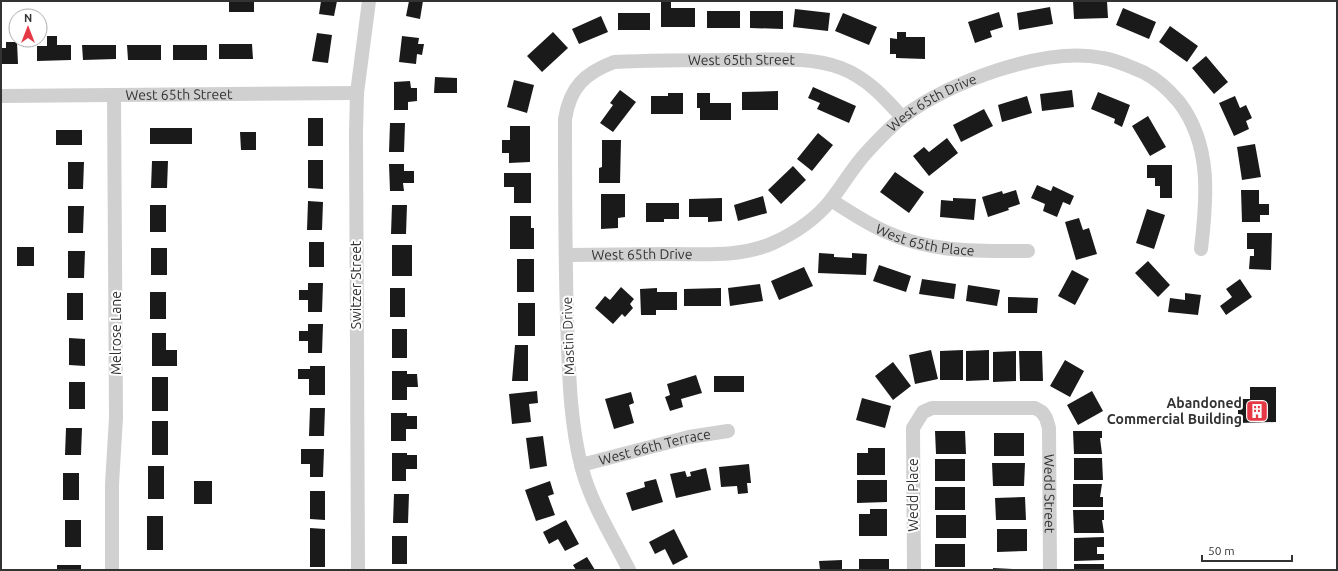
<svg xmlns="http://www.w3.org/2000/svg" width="1338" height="571" font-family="Ubuntu,sans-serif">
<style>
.building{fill:#1a1a1a}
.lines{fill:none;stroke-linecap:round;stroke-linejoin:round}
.minor{stroke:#d0d0d0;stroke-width:14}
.labels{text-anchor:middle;stroke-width:4;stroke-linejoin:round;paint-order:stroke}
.street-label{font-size:14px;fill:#333;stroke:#fff}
.poi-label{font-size:14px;font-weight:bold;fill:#333;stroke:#fff;text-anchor:end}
</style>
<rect width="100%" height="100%" fill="#fff"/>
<!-- building -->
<path class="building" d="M229 1H254V12H229Z
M321 1H337L334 16 319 14Z
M409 1H423L420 19 406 16Z
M661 1H671V8H695V27H661Z
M1073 1H1107L1108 18 1074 19Z
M1050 7 1053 24 1019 30 1017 13Z
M1123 8 1156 22 1149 39 1116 25Z
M795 9 830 13 828 31 793 27Z
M707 11H740V28H707Z
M750 11H783V29L750 28Z
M999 12 1003 27 990 31 992 37 975 43 968 22Z
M618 13H650V30H618Z
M843 13 877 27 869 45 835 31Z
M601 16 608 32 579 44 572 29Z
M1170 26 1198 46 1187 62 1159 42Z
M553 32 568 48 542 72 527 56Z
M897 32H906V37H925V59L896 58V54H890V38L897 39Z
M317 33 332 35 328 63 312 61Z
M47 36H57V45H71V60L37 61V46H47Z
M402 36 419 38 418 44H424L422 55 417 54 416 64 399 62Z
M6 42H17L18 64H1V48H6Z
M219 44H252L253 59H219Z
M82 45H116V59L83 60Z
M127 45H161V60H128Z
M173 45H207V60H173Z
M1206 56 1228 82 1214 94 1192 68Z
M435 77 457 78V93H434Z
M514 80 534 85 527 113 507 107Z
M410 81 411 88H417V101L408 102V110H394V82Z
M813 87 856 106 849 123 817 109 820 103 808 98Z
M620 90 636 102 613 132 600 123 613 105 610 103Z
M1072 90 1074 107 1042 111 1040 94Z
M778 91V110H742V92Z
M1098 92 1130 105 1122 127 1114 123 1115 119 1091 109Z
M668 93H683V114H651V96H668Z
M697 93H710V103H731V120H700V108H697Z
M1027 96 1032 113 1002 122 998 105Z
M1235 96 1240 108 1246 105 1252 118 1246 121 1249 129 1234 136 1219 103Z
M984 109 993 126 961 142 953 125Z
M1148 116 1166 147 1150 156 1132 126Z
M308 118H323V146H308Z
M390 123H405L404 152H389Z
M510 126H530V162L509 163V153H502V140H510Z
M150 128H192V144H150Z
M56 130H82V145H56Z
M240 132H256V150H241Z
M818 133 833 145 812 171 797 159Z
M947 138 958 153 929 176 913 156 924 147 929 152Z
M602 140H621L620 183H599V168L602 167Z
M1255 144 1261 177 1242 180 1237 147Z
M308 160H323V189L308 188Z
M152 161H168L167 188H151Z
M68 162H84L83 189H68Z
M389 164H404V171H414V183H403L404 191H390Z
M1147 165H1172V198H1160V186H1155V178H1147Z
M793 166 806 180 781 204 768 190Z
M895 172 924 192 909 213 880 192Z
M504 173H531V203H514V187H504Z
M1037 185 1051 191 1053 186 1074 196 1070 205 1063 202 1057 217 1043 211 1045 204 1031 198Z
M1016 190 1020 204 1008 208 1009 210 988 217 982 197 1002 191 1003 194Z
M1241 190H1259V204H1269V215H1260V222H1242Z
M601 194H625V217L618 218V228L601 229Z
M763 196 767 213 738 221 734 205Z
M722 198V221L708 222V217H689V199Z
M953 198 976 199 974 220 940 217 941 200 953 201Z
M308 201 323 202 322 230H307Z
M646 203H679V219H664V222H646Z
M150 205H166V232H150Z
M392 205H407L406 234H391Z
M68 206H84L83 233H68Z
M1147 209 1165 215 1154 249 1136 243Z
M510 216H531V228H534V249H510Z
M1079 218 1083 230 1089 228 1097 254 1076 260 1065 222Z
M1247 233H1272L1271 270 1249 269 1250 256H1254V249H1247Z
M309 242H324V267H309Z
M392 245H412V276H392Z
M17 247H34V266H17Z
M151 248H167V275H151Z
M68 251H85L84 278H68Z
M819 253 834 254V257L852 258V253L867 254 866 275 818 273Z
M517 259H534V292H517Z
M1148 261 1170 285 1158 297 1135 273Z
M879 265 911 276 906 292 873 281Z
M804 267 813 286 779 300 771 281Z
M1072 270 1089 279 1075 305 1058 296Z
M922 279 956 284 954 299 919 294Z
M1240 279 1252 297 1226 315 1220 306 1232 297 1226 289Z
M308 283H323L322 312H308V300H299V290H308Z
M760 284 763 301 730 306 728 288Z
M968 285 1000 290 997 306 966 301Z
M621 287 634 299 630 304 633 308 625 317 622 314 613 324 595 308 605 296 610 300Z
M390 288H405V317H390Z
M657 288V292H677V310H656V315H641L640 289Z
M721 288V306H684V289Z
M150 292H166V319H150Z
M67 293H83V320H67Z
M1185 293 1201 295 1198 315 1168 312 1170 298 1185 300Z
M1008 297 1038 298 1037 313H1008Z
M518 303H535V336H518Z
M308 324H323L322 353H308V341H299V331H308Z
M392 329H407V358H392Z
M152 333H166V350H177V366H152Z
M69 338 85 339V366L69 365Z
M515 345H528V381H512Z
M931 350 938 379 915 384 909 355Z
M963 350V380H940V351Z
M989 350V380L966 381V351Z
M1016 351V381L993 382V352Z
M1019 351H1042L1043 381H1020Z
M1065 360 1084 371 1070 397 1050 386Z
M893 362 911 386 893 400 875 376Z
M310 366H325V395H309V379H298V369H310Z
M392 371H407V374H417L418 387H407V400H392Z
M696 375 702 393 681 399 683 407 670 411 665 397 670 395 667 384Z
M714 376H744V392H714Z
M152 377H168V411H152Z
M69 382H85V409H69Z
M1250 387H1276V422L1238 423V399H1250Z
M537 391 538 403 529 404 531 422 512 424 509 394Z
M1092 391 1103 411 1078 425 1067 405Z
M631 392 634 403 629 405 634 423 614 429 605 399Z
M862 398 891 406 885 428 856 420Z
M310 408H325L324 436H309Z
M391 413H407V416H417V429H406V441H391Z
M152 421H168V455H152Z
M66 428H82L81 455H65Z
M935 431H965L966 454H936Z
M1073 431H1102V438H1100L1102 454H1074Z
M994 433H1024V456H994Z
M543 436 547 466 530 469 526 438Z
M868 448H885V475H857V453H868Z
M301 449H324L323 477H310V464H301Z
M392 453H407V455H417V469H406V481H392Z
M1074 458H1102L1103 480H1074Z
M935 459H965V481H935Z
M992 463H1025L1024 486H993Z
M749 464 751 483H747L748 493 738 494 737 486 721 487 719 467Z
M148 466H164V499H148Z
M706 468 711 490 676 498 670 474 685 471 687 477 691 476 690 472Z
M63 473H79V500H63Z
M656 479 663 502 632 511 626 493 645 487 644 482Z
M857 480H887V502L857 503Z
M194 481H212V504H194Z
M550 481 554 494 548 496 555 515 536 521 525 490Z
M1073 484H1102L1100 497H1103V507H1073Z
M935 487H965V510H935Z
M310 491H325V520L310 519Z
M394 494H409L408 523H393Z
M1025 497 1026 520H996L995 498Z
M870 509H887V536H859V514H870Z
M1073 510H1104V520H1102L1104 533H1074Z
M936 515H966V538H936Z
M147 516H163V550H147Z
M65 520H81V547H65Z
M566 520 579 544 565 551 558 539 549 544 543 532Z
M310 528 325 529V567H310Z
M674 529 688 557 673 565 665 549 655 554 649 542Z
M997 529H1027V551L997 552Z
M392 536H407V564H392Z
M1104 537V547H1097V554H1104V560L1074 561V538Z
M935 544H965V567H935Z
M587 557 595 570H576L573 565Z
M859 559H889V570H859Z
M842 560V570H820L819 561Z
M1074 564H1104V570H1074Z
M57 565H81V570H57Z
M993 568 1013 569V570H993Z"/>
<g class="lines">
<!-- minor -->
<g class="minor">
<path id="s1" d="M1 96 357 93"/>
<path id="s2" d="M831 200C848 211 866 223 884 231 930 253 979 251 1028 251"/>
<path id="s3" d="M566 255C601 255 637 254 672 254 706 254 742 257 773 243 795 233 815 220 831 200 843 185 853 167 866 153 877 141 891 126 903 117 948 82 1046 46 1103 58 1117 60 1130 67 1143 72 1157 79 1169 90 1179 102 1212 145 1207 199 1201 249"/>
<path id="s4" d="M581 465 689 437 728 431"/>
<path d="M112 570V484L116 418 114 96"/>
<path d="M358 570 356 133 357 93 369 1"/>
<path id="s5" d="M629 570C612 536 592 505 582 469 569 419 569 369 567 318 565 252 565 185 565 119 570 87 585 73 614 62 656 60 697 60 739 60 772 60 810 56 841 68 867 78 884 97 902 117"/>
<path id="s6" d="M914 570 913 428 923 412 932 408H1035L1042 412 1046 418 1049 428 1050 570"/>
</g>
</g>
<!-- icons -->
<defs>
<g id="building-square" transform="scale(1.15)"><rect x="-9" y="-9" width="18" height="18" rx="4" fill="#e63946" stroke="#fff"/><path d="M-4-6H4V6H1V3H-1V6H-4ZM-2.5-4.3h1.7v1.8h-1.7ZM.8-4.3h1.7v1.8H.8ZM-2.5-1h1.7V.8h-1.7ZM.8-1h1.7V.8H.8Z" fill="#fff"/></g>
</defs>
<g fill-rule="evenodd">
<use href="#building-square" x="1257" y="411"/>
</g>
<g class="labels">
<!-- street labels -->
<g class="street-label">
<text dy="5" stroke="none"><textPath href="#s5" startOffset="670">West 65th Street</textPath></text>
<text dy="5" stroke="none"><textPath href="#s1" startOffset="178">West 65th Street</textPath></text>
<text dy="5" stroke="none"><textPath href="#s3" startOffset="424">West 65th Drive</textPath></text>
<text dy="5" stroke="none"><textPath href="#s2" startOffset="104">West 65th Place</textPath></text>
<text dy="5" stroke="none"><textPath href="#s3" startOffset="76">West 65th Drive</textPath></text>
<text transform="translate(356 285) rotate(-90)" y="5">Switzer Street</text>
<text transform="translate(116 333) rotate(-90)" y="5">Melrose Lane</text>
<text transform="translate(568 336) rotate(-92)" y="5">Mastin Drive</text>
<text dy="5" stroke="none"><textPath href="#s4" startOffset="76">West 66th Terrace</textPath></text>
<text dy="5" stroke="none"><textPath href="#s6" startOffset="365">Wedd Street</textPath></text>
<text transform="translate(913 495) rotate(-90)" y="5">Wedd Place</text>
</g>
<!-- poi labels -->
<g class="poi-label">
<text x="1242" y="408">Abandoned<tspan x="1242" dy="16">Commercial Building</tspan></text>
</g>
</g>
<!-- border -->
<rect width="1338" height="571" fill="none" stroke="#333333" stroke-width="4"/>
<!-- north arrow -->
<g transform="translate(28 28)"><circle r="19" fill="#ffffff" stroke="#adadad"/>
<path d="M0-3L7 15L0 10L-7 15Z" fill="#e63946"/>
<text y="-6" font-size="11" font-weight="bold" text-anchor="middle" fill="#333333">N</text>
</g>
<!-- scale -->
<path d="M1202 555v6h90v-6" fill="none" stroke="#333333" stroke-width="2"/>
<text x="1208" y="555" font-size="12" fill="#333333" stroke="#ffffff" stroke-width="3" paint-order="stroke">50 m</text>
</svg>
